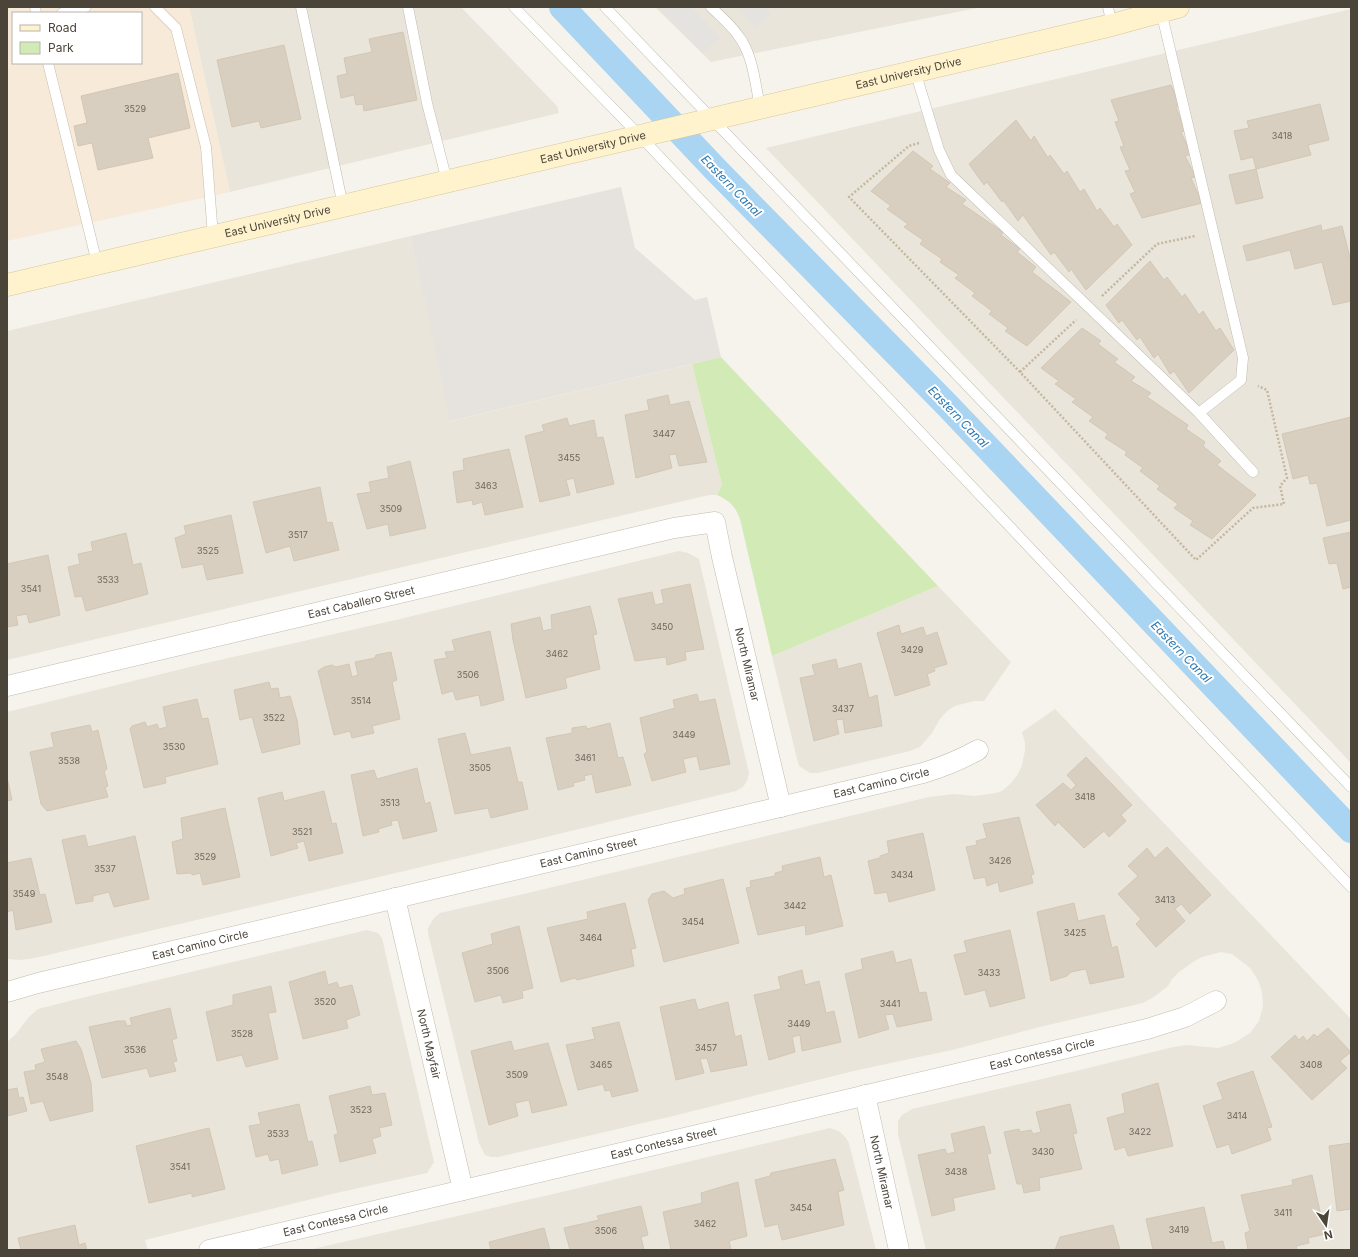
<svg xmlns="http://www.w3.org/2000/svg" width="1358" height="1257" font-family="Inter,sans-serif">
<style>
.residential{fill:#eae5da}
.commercial{fill:#f7ead8;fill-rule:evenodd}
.industrial{fill:#e6e2dd}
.green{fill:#d2eab5}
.parking{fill:#e5e3e0}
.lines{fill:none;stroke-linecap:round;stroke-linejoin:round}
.canal{stroke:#a9d4f2;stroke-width:26}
.building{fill:#d8cfc1;stroke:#d3c7b4}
.service-casing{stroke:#c2bbae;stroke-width:11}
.minor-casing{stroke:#c2bbae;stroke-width:21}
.secondary-casing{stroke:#d6c79b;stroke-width:23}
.path{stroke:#c4b79f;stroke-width:2.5;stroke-dasharray:2 2;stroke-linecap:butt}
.service{stroke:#fff;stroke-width:10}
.minor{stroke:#fff;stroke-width:20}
.secondary{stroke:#fff3cd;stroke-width:22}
.labels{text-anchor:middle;stroke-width:4;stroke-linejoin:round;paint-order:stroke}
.number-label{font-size:9px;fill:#6e675b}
.street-label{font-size:11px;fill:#4b4439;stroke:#fff}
.water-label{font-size:12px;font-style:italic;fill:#2e7ab2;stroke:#fff}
</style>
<rect width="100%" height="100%" fill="#f6f3ec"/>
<!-- residential -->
<path class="residential" d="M189 7H461L557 106 559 113 230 192Z
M655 7H982L711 62Z
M1351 9V763L766 148Z
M411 236 451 421 692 364 722 485 717 495H709L7 660V331Z
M679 551 688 553 699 559 749 773 747 781 743 787 736 791 455 859 35 958 21 960 7 959V712L202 664 400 619Z
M938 586 1011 662 984 701H974L955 706 947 711 940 719 932 733 920 747 910 751 818 773H810L805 770 799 766 797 759 772 656Z
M1055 709 1351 1019V1249L1349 1250H926L898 1135V1121L902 1115 912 1109 1076 1071 1169 1048 1186 1045 1218 1048 1234 1043 1250 1033 1259 1021 1263 1006 1262 992 1258 980 1250 968 1232 954 1221 952 1202 957 1193 962 1179 972 1172 979 1168 986 1154 997 1143 1003 1044 1026 952 1050 858 1070 673 1116 498 1157H491L485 1155 479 1143 428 933V928L434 918 440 913 528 893 929 797 954 794 975 796 996 793 1002 791 1011 783 1018 774 1022 765 1025 750V743L1022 732Z
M367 930 378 933 382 938 434 1162 427 1173 336 1193 145 1240 148 1250H7V1042L15 1035 29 1017 38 1009 73 1000Z
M830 1128 840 1132 846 1138 849 1143 876 1250H308L549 1195Z"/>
<!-- commercial -->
<path class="commercial" d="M7 7H189L230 192 7 241ZM13 13H141V63H13Z"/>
<!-- industrial -->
<path class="industrial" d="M621 187 635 248 695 300 707 297 721 357 450 421 411 236Z"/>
<!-- green -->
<path class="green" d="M721 357 938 586 772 656 740 519C735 506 730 501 717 495L722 485 692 364Z"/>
<!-- parking -->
<path class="parking" d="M658 7H692L721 38 702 53Z
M736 7H764L771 14 757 28Z"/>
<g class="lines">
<!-- canal -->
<path class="canal" d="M562 7 717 171 947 405 1351 830"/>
</g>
<!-- building -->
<path class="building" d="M403 32 417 100 364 111 363 104 356 105 354 95 341 98 337 76 347 74 344 58 372 52 369 39Z
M284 45 301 119 261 128 259 121 232 127 217 60Z
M178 73 190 128 148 138 153 158 98 170 92 143 78 146 74 126 87 123 81 96Z
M1171 85 1180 106 1176 107 1185 131 1181 132 1191 154 1185 156 1196 177 1191 178 1202 203 1142 218 1130 194 1135 192 1125 171 1130 170 1120 147 1124 146 1115 122 1119 121 1111 100Z
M1320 104 1329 140 1308 145 1311 155 1256 169 1253 157 1241 160 1234 131 1249 128 1247 121Z
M1016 120 1031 141 1034 136 1048 158 1050 155 1064 174 1067 171 1080 192 1084 189 1097 211 1100 208 1114 227 1117 224 1132 245 1086 290 1071 269 1069 272 1054 252 1051 255 1023 215 1018 221 1003 200 1002 202 987 182 984 185 969 164Z
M913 151 933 166 930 169 950 183 946 187 966 200 962 204 1003 232 1001 235 1020 249 1017 252 1036 267 1032 272 1071 302 1027 346 1005 331 1008 328 989 314 992 311 972 296 975 293 955 278 959 275 940 262 942 259 920 244 923 240 904 227 908 224 887 209 891 206 871 191Z
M1256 169 1263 198 1236 204 1229 175Z
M1321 225 1322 231 1342 226 1351 262V301L1333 305 1322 262 1295 269 1290 250 1247 261 1243 246Z
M1150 261 1164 280 1167 277 1182 297 1185 294 1199 315 1203 311 1216 331 1220 328 1234 350 1189 393 1174 371 1170 374 1158 354 1154 358 1140 337 1137 340 1122 320 1119 323 1106 305Z
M1082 328 1101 341 1098 344 1118 359 1114 362 1135 377 1131 381 1151 393 1147 397 1188 425 1186 429 1205 442 1203 446 1221 461 1217 465 1256 495 1212 539 1190 525 1193 521 1174 508 1178 504 1157 489 1160 486 1140 471 1143 468 1125 455 1127 452 1105 438 1108 434 1089 421 1093 417 1072 402 1076 399 1055 384 1059 381 1041 368Z
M668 395 670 405 689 401 707 462 679 466 676 454 669 455 672 468 636 478 625 415 649 410 647 400Z
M1351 417V520L1327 526 1317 483 1310 484 1308 475 1293 479 1282 434Z
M567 418 569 426 594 420 597 438 603 437 614 484 577 493 574 478 566 480 570 495 540 502 525 436 544 431 542 425Z
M509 449 523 507 485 515 482 502 473 505 472 500 457 503 453 472 464 470 463 459Z
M410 461 426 528 390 536 388 524 367 529 357 494 371 492 369 482 389 478 387 467Z
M320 487 327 523 332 522 339 550 294 561 290 546 266 553 253 502Z
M231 515 243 573 207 580 203 564 182 568 175 538 186 534 184 526Z
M1351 532V587L1343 589 1337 563 1329 564 1323 538Z
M126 533 133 565 141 563 148 594 86 611 82 596 75 597 68 567 80 564 78 554 93 551 91 542Z
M48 555 60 615 29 623 27 614 16 616 18 625 7 627V564Z
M690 584 704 649 685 652 686 660 667 665 666 657 635 661 618 599 652 592 655 605 664 603 661 590Z
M590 606 597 634 593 635 600 669 565 678 567 688 526 698 513 640 511 624 540 617 543 631 552 629 551 615Z
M899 625 901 634 923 627 926 636 937 632 947 664 934 668 935 671 927 674 930 685 895 696 877 633Z
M490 631 504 700 481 706 479 695 456 700 453 691 442 694 434 660 447 658 445 652 455 651 452 640Z
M391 652 397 680 392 682 400 719 372 726 374 733 352 738 350 731 334 735 318 671 324 667 332 665 336 667 349 664 352 677 358 675 355 662 375 658 376 655Z
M836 659 838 669 861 663 869 698 877 695 882 726 845 733 843 719 836 720 839 734 814 741 800 678 815 675 812 665Z
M269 682 271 689 278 688 280 698 290 696 297 720 300 744 262 753 252 717 240 720 234 690Z
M697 694 699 702 715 699 730 764 700 770 697 756 683 759 686 772 652 781 644 754 647 752 640 718 675 708 673 700Z
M197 699 202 719 208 718 218 764 165 777 166 783 144 788 130 729 132 726 145 722 147 727 157 724 159 729 167 727 163 707Z
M610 723 618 758 623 757 631 785 596 793 592 774 584 776 585 780 573 783 574 786 558 790 546 738 572 733V728L586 726 587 729Z
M90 725 92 732 98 730 107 769 104 771 108 786 105 787 108 797 47 811 41 804 30 752 54 747 51 733Z
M465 733 471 755 510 747 518 782H522L528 809 491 818 488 808 455 814 438 739Z
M1086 757 1132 805 1121 815 1126 821 1109 837 1104 831 1084 848 1058 822 1055 826 1036 805 1063 783 1071 790 1076 785 1067 775Z
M417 768 425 804 430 802 437 831 403 839 398 820 391 821 392 825 378 829 379 832 363 836 351 775 374 770 377 779Z
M7 777 12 800 7 801Z
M324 791 332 824 336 823 343 853 309 861 304 841 296 843 298 848 271 856 258 798 282 792 284 801Z
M225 808 240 877 203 885 200 873 193 875 190 873 177 874 172 842 183 839 181 818Z
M1019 817 1034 874 1031 875 1033 883 1000 892 998 882 987 886 985 877 974 879 966 847 977 845 976 841 987 838 983 824Z
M923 833 935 890 889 902 887 892 875 894 868 861 880 858V856L889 853 887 841Z
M85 835 88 847 135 836 149 899 114 907 109 892 93 896V901L76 904 62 840Z
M1167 847 1211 895 1190 914 1181 904 1175 909 1185 921 1156 947 1136 924 1141 919 1118 894 1138 876 1128 866 1147 848 1155 858Z
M820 857 824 877 831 875 843 926 806 935 805 925 758 935 746 888 751 887 750 881 775 876V873L783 871 782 866Z
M31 858 40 895 45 894 52 922 16 930 13 910 7 912V863Z
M723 879 739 943 664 962 648 900 652 894 664 891 673 898 685 894 684 889Z
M625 903 636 948 631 949 634 966 577 980 575 978 561 982 547 928 588 919 587 912Z
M1074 903 1078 921 1104 915 1112 948 1117 946 1124 977 1090 984 1086 969 1071 972 1067 976 1051 981 1037 912Z
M519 926 533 988 522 991 523 998 503 1003 501 995 475 1002 462 953 493 944 491 934Z
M1010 930 1025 998 990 1007 985 990 965 995 954 955 967 952 964 941Z
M893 951 896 963 911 959 919 993 926 992 932 1020 897 1027 893 1014 885 1015 889 1029 859 1038 845 974 863 969 861 959Z
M802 970 805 985 819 981 826 1013 834 1011 841 1042 802 1051 800 1035 792 1037 795 1052 769 1060 754 995 781 989 778 977Z
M325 971 328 985 337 982 339 988 352 985 360 1015 346 1020 348 1028 303 1039 289 982Z
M271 986 276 1012 268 1013 278 1059 246 1067 242 1055 217 1061 206 1012 233 1005V995Z
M695 999 698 1010 728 1002 735 1037 741 1035 747 1065 711 1072 707 1058 700 1059 704 1073 676 1080 660 1007Z
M170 1008 177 1038 172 1040 177 1061 173 1062 176 1071 150 1077 147 1068 102 1078 89 1027 118 1021H125L127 1026 132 1025 130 1018Z
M619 1022 638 1091 612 1097 610 1090 605 1091 603 1084 578 1090 566 1045 595 1039 592 1028Z
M1328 1028 1351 1052 1340 1061 1347 1068 1312 1100 1271 1057 1295 1035 1299 1040 1303 1036 1307 1041 1314 1034 1317 1037Z
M76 1041 81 1049 91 1083 93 1111 50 1121 43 1101 31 1104 24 1072 36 1070 35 1065 45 1062 41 1049Z
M511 1041 514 1051 548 1043 567 1105 532 1113 529 1100 515 1103 518 1116 489 1125 471 1051Z
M1253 1071 1272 1127 1267 1128 1271 1140 1232 1154 1229 1144 1217 1148 1203 1106 1223 1099 1217 1083Z
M1158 1083 1173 1146 1128 1156 1125 1147 1115 1150 1107 1118 1125 1113 1122 1094Z
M370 1086 372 1095 385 1093 392 1125 379 1128 381 1136 372 1139 376 1153 340 1162 334 1135 338 1134 329 1096Z
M17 1088 19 1098 23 1097 27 1111 7 1116V1090Z
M299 1104 308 1142 312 1141 318 1165 282 1174 279 1159 270 1161 268 1154 256 1157 249 1126 261 1124 258 1113Z
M1070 1104 1077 1133 1073 1134 1082 1169 1039 1178 1040 1190 1024 1193 1022 1184H1017L1004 1132 1019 1129 1020 1132 1031 1130 1033 1134 1041 1132 1036 1112Z
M984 1126 991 1153 987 1154 995 1189 953 1198 955 1210 932 1216 918 1155 945 1149 947 1154 955 1152 951 1134Z
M209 1128 225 1189 192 1197V1193L149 1203 136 1146Z
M1351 1143V1209L1337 1211 1329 1146Z
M835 1159 844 1190 838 1192 844 1225 782 1240 778 1224 765 1227 755 1180 770 1176 771 1173Z
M1312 1175 1325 1234 1308 1238 1309 1243 1296 1246 1297 1250H1248L1245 1233 1250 1231 1241 1195 1293 1185 1292 1180Z
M738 1182 747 1236 729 1241 731 1250H671L663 1212 702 1203 701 1193Z
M641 1206 648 1235 641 1237 644 1250H570L564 1228 599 1220 597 1216Z
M1204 1207 1212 1243 1223 1241 1225 1250H1153L1146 1219Z
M75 1225 79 1245 85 1243 87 1250H21L18 1238Z
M1113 1225 1120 1250H1055L1060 1237Z
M544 1228 550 1250H491L489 1242Z"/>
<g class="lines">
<!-- service casing -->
<g class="service-casing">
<path id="service" d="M35 7 36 13
M155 7 176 28 206 147 213 236
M301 7 343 206
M408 7 427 103 447 181
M514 7 640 136 1351 887
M605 7 1351 787
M711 7C720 16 730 24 737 34 753 53 755 83 760 107
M1108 7 1112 25
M1161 11 1243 358 1241 380 1199 413
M62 13 86 7
M48 63 97 263
M915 71 939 150 951 175 1199 413 1253 472"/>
</g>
<!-- minor casing -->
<g class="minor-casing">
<g id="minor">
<path id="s1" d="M7 686 674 528 715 522 722 557 781 807"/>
<path id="s2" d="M395 898 463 1190"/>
<path id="s3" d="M7 992 38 983 923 773C943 767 960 760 978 750"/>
<path id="s4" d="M865 1095 899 1250"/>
<path id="s5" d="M209 1250 1147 1029 1185 1017 1216 1001"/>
</g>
</g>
<!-- secondary casing -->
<g class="secondary-casing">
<g id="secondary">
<path id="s6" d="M7 285 1112 25 1178 7"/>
</g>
</g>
<!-- path -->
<path class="path" d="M919 143 909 146 849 197 1020 372 1196 560 1253 508 1284 504 1280 486 1287 478 1267 390 1258 386
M1102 296 1157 244 1195 236
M1020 372 1076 320"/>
<!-- service -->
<use href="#service" class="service"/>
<!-- minor -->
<use href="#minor" class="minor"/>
<!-- secondary -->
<use href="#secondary" class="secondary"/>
</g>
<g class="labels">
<!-- number labels -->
<g class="number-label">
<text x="135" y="112">3529</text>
<text x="1282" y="139">3418</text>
<text x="664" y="437">3447</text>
<text x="569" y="461">3455</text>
<text x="486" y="489">3463</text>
<text x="391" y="512">3509</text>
<text x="298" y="538">3517</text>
<text x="208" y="554">3525</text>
<text x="108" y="583">3533</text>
<text x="31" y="592">3541</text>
<text x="662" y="630">3450</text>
<text x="912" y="653">3429</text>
<text x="557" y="657">3462</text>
<text x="468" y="678">3506</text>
<text x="361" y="704">3514</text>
<text x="843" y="712">3437</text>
<text x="274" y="721">3522</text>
<text x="684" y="738">3449</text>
<text x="174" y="750">3530</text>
<text x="585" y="761">3461</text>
<text x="69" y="764">3538</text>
<text x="480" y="771">3505</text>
<text x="1085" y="800">3418</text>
<text x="390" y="806">3513</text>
<text x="302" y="835">3521</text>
<text x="205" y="860">3529</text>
<text x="1000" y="864">3426</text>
<text x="105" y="872">3537</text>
<text x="902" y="878">3434</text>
<text x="24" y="897">3549</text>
<text x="1165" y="903">3413</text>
<text x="795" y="909">3442</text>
<text x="693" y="925">3454</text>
<text x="1075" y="936">3425</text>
<text x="591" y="941">3464</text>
<text x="498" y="974">3506</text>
<text x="989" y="976">3433</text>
<text x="325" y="1005">3520</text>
<text x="890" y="1007">3441</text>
<text x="799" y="1027">3449</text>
<text x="242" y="1037">3528</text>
<text x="706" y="1051">3457</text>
<text x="135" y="1053">3536</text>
<text x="601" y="1068">3465</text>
<text x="1311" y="1068">3408</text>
<text x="517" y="1078">3509</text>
<text x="57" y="1080">3548</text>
<text x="361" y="1113">3523</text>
<text x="1237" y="1119">3414</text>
<text x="1140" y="1135">3422</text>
<text x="278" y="1137">3533</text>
<text x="1043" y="1155">3430</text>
<text x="180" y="1170">3541</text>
<text x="956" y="1175">3438</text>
<text x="801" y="1211">3454</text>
<text x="1283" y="1216">3411</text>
<text x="705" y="1227">3462</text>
<text x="1179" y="1233">3419</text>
<text x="606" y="1234">3506</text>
</g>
<!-- street labels -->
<g class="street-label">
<text dy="4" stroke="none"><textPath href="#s6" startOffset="926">East University Drive</textPath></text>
<text dy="4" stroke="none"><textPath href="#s6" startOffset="602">East University Drive</textPath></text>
<text dy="4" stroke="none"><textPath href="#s6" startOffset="278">East University Drive</textPath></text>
<text dy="4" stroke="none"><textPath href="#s1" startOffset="364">East Caballero Street</textPath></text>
<text dy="4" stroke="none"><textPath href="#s1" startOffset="873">North Miramar</textPath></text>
<text dy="4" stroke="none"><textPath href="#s3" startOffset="899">East Camino Circle</textPath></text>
<text dy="4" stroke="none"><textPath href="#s3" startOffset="598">East Camino Street</textPath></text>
<text dy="4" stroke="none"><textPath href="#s3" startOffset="199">East Camino Circle</textPath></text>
<text dy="4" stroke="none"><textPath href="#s2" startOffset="150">North Mayfair</textPath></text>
<text dy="4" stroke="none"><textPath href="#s5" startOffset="856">East Contessa Circle</textPath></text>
<text dy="4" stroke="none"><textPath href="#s5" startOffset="467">East Contessa Street</textPath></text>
<text dy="4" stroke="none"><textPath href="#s4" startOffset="79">North Miramar</textPath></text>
<text dy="4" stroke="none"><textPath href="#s5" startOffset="130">East Contessa Circle</textPath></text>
</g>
<!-- water labels -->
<g class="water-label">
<text transform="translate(731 186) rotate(46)" y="4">Eastern Canal</text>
<text transform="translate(958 417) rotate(46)" y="4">Eastern Canal</text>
<text transform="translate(1181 652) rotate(46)" y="4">Eastern Canal</text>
</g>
</g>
<!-- border -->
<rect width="1358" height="1257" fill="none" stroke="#4b4439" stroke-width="16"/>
<!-- legend -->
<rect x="12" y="12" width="130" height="52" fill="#ffffff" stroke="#b7b4b0"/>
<rect x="20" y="25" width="20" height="6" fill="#fff3cd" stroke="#b7b4b0"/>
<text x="48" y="32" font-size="12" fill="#4b4439">Road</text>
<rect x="20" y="42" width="20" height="12" fill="#d2eab5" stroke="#b7b4b0"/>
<text x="48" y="52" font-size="12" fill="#4b4439">Park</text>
<!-- north arrow -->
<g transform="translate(1326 1225) rotate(167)" stroke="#ffffff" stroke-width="3" paint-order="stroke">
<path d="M0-3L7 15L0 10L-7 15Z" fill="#4b4439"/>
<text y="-6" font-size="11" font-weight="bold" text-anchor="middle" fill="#4b4439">N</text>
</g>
</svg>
